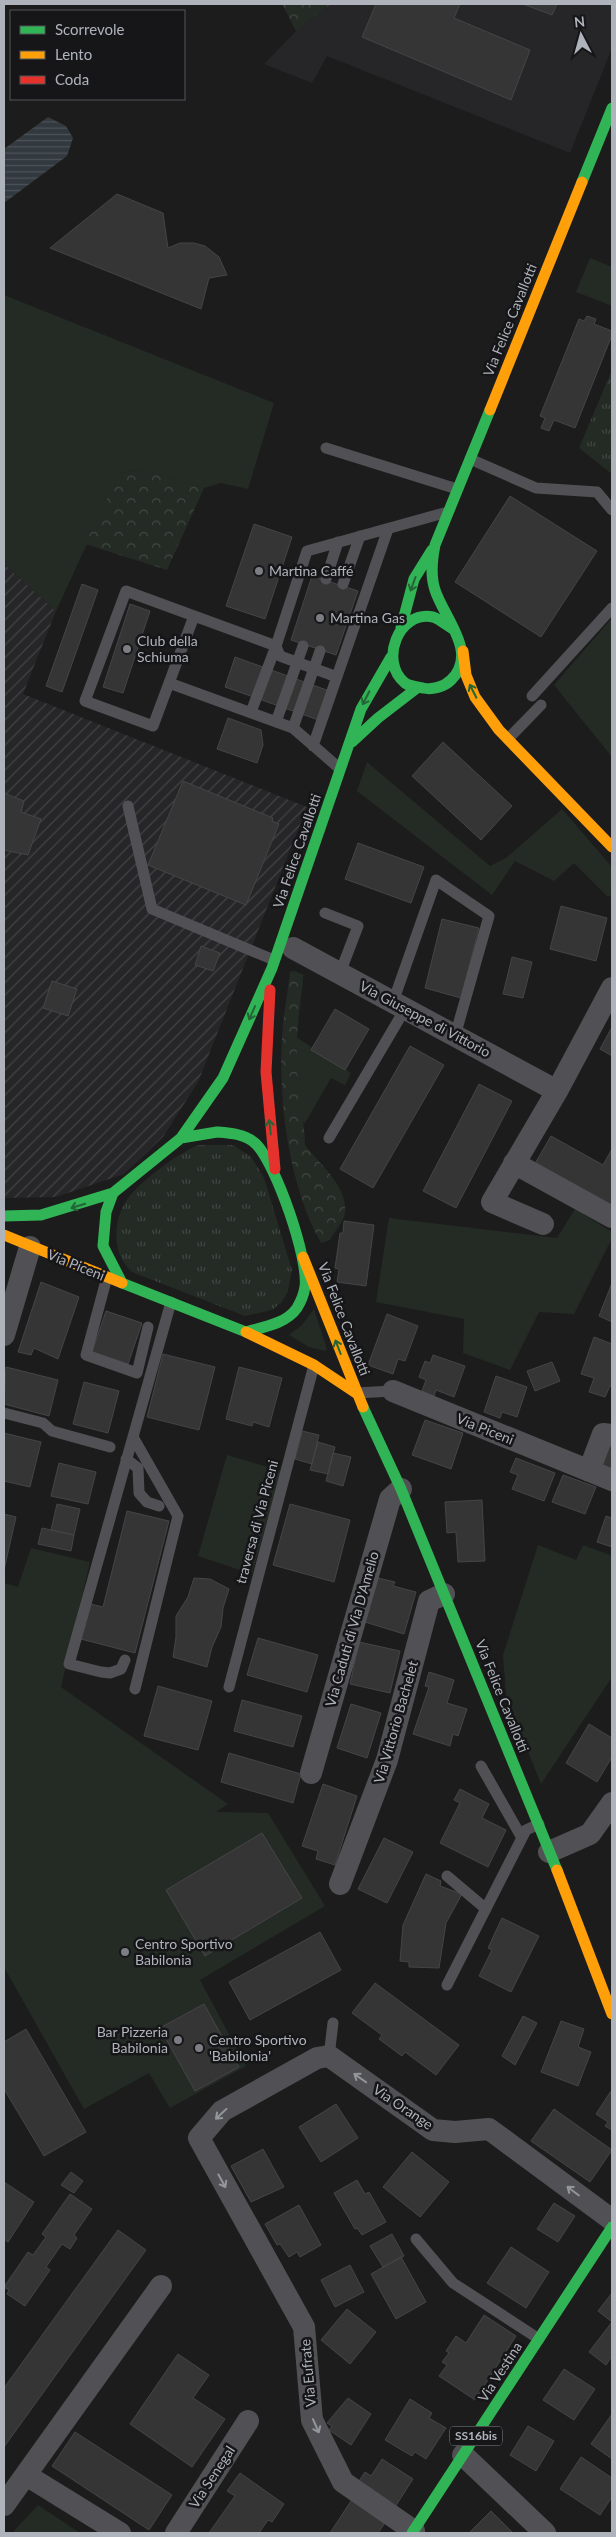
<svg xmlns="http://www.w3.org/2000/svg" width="616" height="2537" font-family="Lato,sans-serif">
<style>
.built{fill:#262628}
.industrial{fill:url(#industrial-furrows)}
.green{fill:#242b25}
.forest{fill:url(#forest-crowns)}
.park{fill:url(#park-tufts)}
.water{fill:url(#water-rules)}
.building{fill:#353536;stroke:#454548}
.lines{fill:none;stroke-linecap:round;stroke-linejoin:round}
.lane{stroke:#515155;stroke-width:11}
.street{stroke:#515155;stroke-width:22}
.fast{stroke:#30b455;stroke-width:11}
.slow{stroke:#ff9f0a;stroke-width:11}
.jam{stroke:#e5322d;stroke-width:11}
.oneway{stroke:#236536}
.oneway2{stroke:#93969c}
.poi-dot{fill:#7c7e83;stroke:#161618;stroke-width:2}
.labels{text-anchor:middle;stroke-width:5;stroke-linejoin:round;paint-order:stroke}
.shield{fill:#161618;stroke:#81848a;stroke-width:1}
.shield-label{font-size:12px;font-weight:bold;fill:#afb3bb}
.street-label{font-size:14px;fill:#afb3bb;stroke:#161618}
.poi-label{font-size:14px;fill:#afb3bb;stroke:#161618;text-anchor:start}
</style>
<defs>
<pattern id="industrial-furrows" width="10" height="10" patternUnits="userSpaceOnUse" patternTransform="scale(1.25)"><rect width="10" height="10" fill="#262628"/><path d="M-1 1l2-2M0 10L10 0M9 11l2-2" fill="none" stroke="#434345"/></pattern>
<pattern id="forest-crowns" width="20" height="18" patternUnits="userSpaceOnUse" patternTransform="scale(1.25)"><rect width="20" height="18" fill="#242b25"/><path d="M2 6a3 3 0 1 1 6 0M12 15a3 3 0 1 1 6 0" fill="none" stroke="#414743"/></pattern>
<pattern id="park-tufts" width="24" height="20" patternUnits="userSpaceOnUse" patternTransform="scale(1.25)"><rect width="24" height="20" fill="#242b25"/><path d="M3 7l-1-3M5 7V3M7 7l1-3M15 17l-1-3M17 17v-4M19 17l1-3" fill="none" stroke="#414743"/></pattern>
<pattern id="water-rules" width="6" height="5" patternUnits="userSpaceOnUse" patternTransform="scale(1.25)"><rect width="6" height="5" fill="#32393f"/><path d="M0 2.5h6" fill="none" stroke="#4d5359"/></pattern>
</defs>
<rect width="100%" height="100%" fill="#1c1c1c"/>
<!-- built -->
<path class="built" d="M331 4H612V48L570 153 327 56 312 83 264 64 296 31Z"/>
<!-- industrial -->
<path class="industrial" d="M4 564 56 611 23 694 307 807 198 1082 163 1137 124 1174 56 1197 4 1198Z"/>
<!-- green -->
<path class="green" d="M590 258 612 267V306L576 292Z
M4 295 274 403 248 489 221 483 204 488 142 470 120 473 56 611 4 564Z
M612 618V757L554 685Z
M367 762 490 866 506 858 562 809 612 867V894L608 897 574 863 554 881 515 861 492 895 357 791Z
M287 1031 351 1073 345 1085 331 1078 305 1123 292 1115Z
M575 1209 612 1232V1238L574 1314 539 1312 510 1370 463 1353 464 1319 376 1302 389 1218 557 1238Z
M314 1309 327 1349 325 1351 309 1347 289 1335 302 1325Z
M227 1455 281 1471 252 1574 198 1556Z
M538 1545 576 1560 583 1545 612 1556V1677L541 1784 506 1695 503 1655Z
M31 1548 90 1562 61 1687 228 1804 216 1812 268 1813 325 1906 200 1980 246 2066 170 2108 149 2073 84 2109 4 1967V1583L18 1587Z
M38 2505 80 2533H81H12Z"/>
<!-- forest -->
<path class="forest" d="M282 4H331L296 31Z
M142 470 204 488 167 570 85 544 120 473Z
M295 971 303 975V982C298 1017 295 1047 298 1083 299 1104 305 1123 305 1145 319 1164 348 1186 345 1213 344 1221 334 1232 330 1240L321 1243C289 1185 278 1102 282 1037 283 1015 288 993 290 972Z"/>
<!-- park -->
<path class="park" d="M612 370V474L579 448Z
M199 1145H233L251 1157 264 1178 292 1270 288 1291 282 1302 272 1310 245 1316 132 1272C109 1252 113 1213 133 1192 146 1178 181 1151 199 1145Z"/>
<!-- water -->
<path class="water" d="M48 117 66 126 73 138 67 156 4 203V149Z"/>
<!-- building -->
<path class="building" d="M376 4H460L454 18 530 50 511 100 362 37Z
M523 4H557L552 15Z
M117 194 163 213 168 248 180 243H194L205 246 219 257 227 275 209 278 201 309 50 248Z
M587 316 596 319 594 324 612 331V335L575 428 554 420 549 431 541 428 545 418 540 416 579 319 584 321Z
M510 496 597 551 541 637 455 582Z
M254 524 292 537 265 619 226 606Z
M312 576 358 591 336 655 291 640Z
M82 584 98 590 62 692 46 686Z
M130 604 150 611 123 693 103 687Z
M235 657 335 693 324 722 225 687Z
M228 718 261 730 263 745 257 763 217 749Z
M443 742 512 806 481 840 412 776Z
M183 781 273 818 272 821 279 824 246 905 148 865Z
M4 793 24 801 21 812 41 819 28 855 4 850Z
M358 843 424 867 411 903 345 879Z
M561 906 607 918 596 961 550 949Z
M442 919 479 928 461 998 425 988Z
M201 946 220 953 213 971 195 965Z
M512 957 532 962 523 998 503 994Z
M52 981 77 989 68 1016 43 1008Z
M335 1009 369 1029 345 1070 311 1050Z
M612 1027V1056L600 1049Z
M410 1046 444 1065 373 1188 340 1169Z
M479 1084 512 1101 456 1208 423 1191Z
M551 1136 603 1165 612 1149V1212L533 1167Z
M344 1221 374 1225 366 1286 337 1282 339 1269 335 1268 340 1233H343Z
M41 1282 79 1297 58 1359 34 1348 31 1355 18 1352Z
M612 1283V1322L599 1316Z
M106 1311 142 1323 128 1364 92 1352Z
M387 1314 418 1326 405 1361 398 1359 393 1374 368 1365Z
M594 1337 612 1344V1386H610L605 1397 589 1392 594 1378 581 1374Z
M163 1354 215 1367 199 1430 147 1417Z
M433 1355 465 1366 454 1397 436 1390 434 1396 422 1391 426 1380 419 1377 425 1361 430 1363Z
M552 1362 560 1381 535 1391 527 1371Z
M6 1367 58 1380 49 1416 4 1404Z
M239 1367 282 1378 269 1427 253 1422 252 1426 226 1419Z
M496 1376 527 1387 517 1417 502 1412 500 1418 484 1412Z
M84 1382 119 1391 108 1433 73 1424Z
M425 1420 463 1433 451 1469 412 1455Z
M302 1431 319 1435 312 1464 295 1459Z
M4 1433 41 1442 30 1487 4 1481Z
M318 1442 335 1447 328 1474 310 1470Z
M602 1443 612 1447V1471L594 1464Z
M333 1453 351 1457 343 1486 326 1481Z
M516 1458 555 1473 544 1501 512 1489 518 1475 510 1472Z
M59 1463 96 1472 88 1504 51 1496Z
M563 1475 596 1487 585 1514 552 1502Z
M482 1500 485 1561 458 1562 456 1532 447 1533 445 1502Z
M57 1504 80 1509 74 1535 51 1530Z
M290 1504 350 1520 334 1582 273 1565Z
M127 1511 169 1521 135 1653 77 1638 86 1603 103 1607Z
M4 1514 16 1517 4 1570Z
M606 1516 612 1518V1547L597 1542Z
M42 1528 74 1535 71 1551 38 1544Z
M194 1578 210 1579 229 1589 223 1608 221 1627 212 1647 207 1667 173 1657 176 1637V1616L188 1597Z
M378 1578 395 1582 393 1586 416 1592 404 1634 365 1622Z
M258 1638 318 1655 307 1692 247 1675Z
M359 1642 400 1651 390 1693 350 1684Z
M429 1672 454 1680 447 1703 467 1709 458 1736 453 1734 450 1746 413 1734 429 1687 425 1686Z
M158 1686 212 1701 198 1750 144 1736Z
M242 1700 302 1716 293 1747 234 1731Z
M351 1704 381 1713 367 1758 337 1748Z
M589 1724 612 1738V1757L597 1782 566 1763Z
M229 1753 301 1774 293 1803 221 1782Z
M323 1784 357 1796 335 1865 316 1859 318 1851 302 1846Z
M460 1789 489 1804 482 1818 506 1830 488 1867 440 1843 460 1803 454 1800Z
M262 1833 302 1898 205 1956 166 1890Z
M384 1838 413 1852 387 1903 358 1889Z
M426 1874 441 1881 440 1886 462 1894 446 1923 439 1968 409 1967V1962L400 1961 403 1925Z
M502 1918 539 1936 511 1992 479 1976 492 1950 488 1948Z
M320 1932 341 1970 250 2020 229 1982Z
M375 1983 459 2045 436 2075 405 2052 402 2056 379 2039 382 2035 352 2013Z
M204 2004 239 2067 195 2091 160 2028Z
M523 2016 537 2023 515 2065 502 2056Z
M561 2021 584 2029 578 2047 591 2052 578 2086 541 2072Z
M26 2029 86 2132 44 2156 4 2089V2042Z
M611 2091 612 2092V2130L605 2126 608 2122 596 2114Z
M336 2104 358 2138 321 2162 299 2127Z
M554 2109 612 2150 590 2182 531 2141Z
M263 2149 284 2187 251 2202 231 2166Z
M412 2152 449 2182 420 2217 383 2187Z
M71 2172 83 2181 74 2193 61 2185Z
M357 2180 365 2194 369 2192 386 2222 362 2235 357 2228 355 2229 334 2193Z
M4 2182 34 2202 8 2242 4 2239Z
M70 2194 92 2209 74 2235 77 2238 70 2249 62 2244 46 2267 50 2270 25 2306 7 2294 9 2290 4 2287 28 2252 33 2255 46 2237 42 2234Z
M554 2203 575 2216 558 2242 537 2229Z
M299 2205 321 2245 300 2257 297 2252 289 2257 280 2244 277 2245 265 2224Z
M118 2230 146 2250 4 2447V2388Z
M392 2234 404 2256 383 2267 370 2246Z
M511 2247 549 2272 526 2308 487 2283Z
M401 2257 426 2302 396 2319 371 2274Z
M350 2265 364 2292 335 2307 321 2280Z
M612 2293V2356L606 2365 589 2352 612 2322 598 2311Z
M347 2309 376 2332 350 2364 321 2340Z
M484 2315 516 2336 475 2400 439 2376 447 2365 442 2362 449 2353 446 2351 456 2336 466 2343Z
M178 2354 209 2375 193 2398 225 2419 192 2467 130 2424Z
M564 2369 595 2389 574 2420 543 2400Z
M348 2398 371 2414 351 2445 329 2430 332 2426 327 2423Z
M410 2399 432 2413 429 2418 446 2428 426 2459 415 2452 412 2456 385 2440Z
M612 2414V2459L591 2444Z
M528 2426 554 2441 536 2471 510 2455Z
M75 2432 172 2495 149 2530 52 2466Z
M581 2457 612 2478V2497L600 2515 560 2489Z
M382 2459 413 2479 395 2507 357 2484 365 2472 371 2476Z
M240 2473 284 2504 272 2522 268 2520 259 2533H209L235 2496 227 2491Z
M353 2498 385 2523 378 2533H330Z
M491 2511 513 2533H469Z"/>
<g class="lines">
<!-- lane -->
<path class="lane" d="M326 448 457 489
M470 459 536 488 597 492 612 510
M326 579 338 542
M343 584 360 536
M194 616 153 726 85 701 126 591 276 646 251 712
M337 677 280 656 276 646 307 551 444 513
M169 683 293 728 339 768
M532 696 612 608
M276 722 303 646
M293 728 320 651
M508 739 541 705
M313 746 388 529
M128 806 152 909 274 960
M325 913 358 926 340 973
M393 1002 436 880 489 916 455 1036
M329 1138 405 1009
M107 1277 86 1355 137 1373 148 1327
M356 1393 393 1391
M4 1413 43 1423 52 1431 110 1447
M133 1437 178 1516 135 1689
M126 1459 138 1468 139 1493 147 1502 159 1506
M125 1660 121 1669 110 1673 101 1672 69 1664 171 1302
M229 1687 314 1365
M481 1766 522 1838
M447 1876 486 1909
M447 1985 526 1830 539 1824
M329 2056 333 2023
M416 2239 453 2283 539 2339"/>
<!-- street -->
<path class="street" d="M293 948 557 1091
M514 1163 612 1217
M543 1224 492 1202 557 1091 612 988
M4 1335 30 1247
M393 1391 612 1480
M589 1471 603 1434 612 1435
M311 1773 390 1499 401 1489
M549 1852 590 1834 612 1803
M340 1884 387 1760 429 1601 444 1594
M463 2455 545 2533
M26 2475 120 2533
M4 2505 161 2286
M414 2531 343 2482 312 2420 304 2327 199 2138 222 2111 317 2058 329 2056 433 2130 455 2132 489 2129 612 2220
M176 2533 248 2421"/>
<!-- fast -->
<path class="fast" d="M582 182 612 108
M401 628 414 579 432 550
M453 629C447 626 440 619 433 617 398 610 379 662 405 683 409 686 417 687 423 688 432 690 444 687 451 680 479 653 444 618 435 590 430 575 432 560 435 545L490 410
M352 742 378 718 417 688
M217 1132C230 1133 246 1134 256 1144 276 1164 309 1259 305 1287 304 1293 300 1303 297 1308 286 1324 263 1327 246 1332L122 1283 103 1246 106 1212 113 1193 181 1138Z
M181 1138 223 1078 272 968 361 709 391 657
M4 1216 41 1215 113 1193
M363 1407 401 1489 557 1870
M412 2533 612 2227"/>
<!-- slow -->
<path class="slow" d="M490 410 582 182
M463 651 466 675 475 697 499 730 612 847
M4 1235 122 1283
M303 1257 363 1407
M246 1332 314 1365 356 1393
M557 1870 612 2014"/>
<!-- jam -->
<path class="jam" d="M270 990 266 1072 275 1169"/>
</g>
<!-- one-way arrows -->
<defs><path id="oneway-shaft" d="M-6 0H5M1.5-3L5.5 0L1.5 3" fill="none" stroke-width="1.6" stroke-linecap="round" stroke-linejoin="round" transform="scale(1.25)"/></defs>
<g class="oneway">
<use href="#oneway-shaft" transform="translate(413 584) rotate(110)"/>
<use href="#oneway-shaft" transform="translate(473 691) rotate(-117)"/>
<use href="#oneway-shaft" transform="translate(366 698) rotate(117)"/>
<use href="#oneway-shaft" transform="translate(252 1013) rotate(114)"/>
<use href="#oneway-shaft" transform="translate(270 1127) rotate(-96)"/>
<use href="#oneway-shaft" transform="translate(78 1206) rotate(163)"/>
<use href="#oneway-shaft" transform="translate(338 1347) rotate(-111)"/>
</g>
<g class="oneway2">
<use href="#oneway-shaft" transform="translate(360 2078) rotate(-145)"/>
<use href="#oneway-shaft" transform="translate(221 2114) rotate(137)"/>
<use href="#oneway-shaft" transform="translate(222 2181) rotate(61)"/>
<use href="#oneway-shaft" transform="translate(573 2191) rotate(-143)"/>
<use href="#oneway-shaft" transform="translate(316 2426) rotate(66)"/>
</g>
<!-- markers -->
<g class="poi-dot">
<circle cx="259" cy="571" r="5"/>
<circle cx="320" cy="618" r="5"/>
<circle cx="127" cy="649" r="5"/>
<circle cx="125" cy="1952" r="5"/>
<circle cx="178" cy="2040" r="5"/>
<circle cx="199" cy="2048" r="5"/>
</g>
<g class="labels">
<!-- shield labels -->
<rect class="shield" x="450" y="2426.5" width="52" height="19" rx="4"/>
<g class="shield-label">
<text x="476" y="2440">SS16bis</text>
</g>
<!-- street labels -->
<g class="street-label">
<text transform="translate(510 320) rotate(-68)" y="5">Via Felice Cavallotti</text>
<text transform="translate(297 851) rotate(-71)" y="5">Via Felice Cavallotti</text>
<text transform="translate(425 1019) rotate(28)" y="5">Via Giuseppe di Vittorio</text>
<text transform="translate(76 1265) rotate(22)" y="5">Via Piceni</text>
<text transform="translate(344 1319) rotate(69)" y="5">Via Felice Cavallotti</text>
<text transform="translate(485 1429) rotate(22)" y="5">Via Piceni</text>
<text transform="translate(257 1522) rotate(-75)" y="5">traversa di Via Piceni</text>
<text transform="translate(352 1629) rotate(-74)" y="5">Via Caduti di Via D'Amelio</text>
<text transform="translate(502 1696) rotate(68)" y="5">Via Felice Cavallotti</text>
<text transform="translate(396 1722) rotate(-74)" y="5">Via Vittorio Bachelet</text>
<text transform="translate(403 2107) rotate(34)" y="5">Via Orange</text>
<text transform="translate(500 2372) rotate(-57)" y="5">Via Vestina</text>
<text transform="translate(308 2373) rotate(-95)" y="5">Via Eufrate</text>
<text transform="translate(212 2477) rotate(-57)" y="5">Via Senegal</text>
</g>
<!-- poi labels -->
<g class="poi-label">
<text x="269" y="576">Martina Caffé</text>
<text x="330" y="623">Martina Gas</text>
<text x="137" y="646">Club della<tspan x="137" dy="16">Schiuma</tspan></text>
<text x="135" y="1949">Centro Sportivo<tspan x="135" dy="16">Babilonia</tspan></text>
<text x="168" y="2037" text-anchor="end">Bar Pizzeria<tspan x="168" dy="16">Babilonia</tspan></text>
<text x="209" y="2045">Centro Sportivo<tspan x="209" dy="16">'Babilonia'</tspan></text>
</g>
</g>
<!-- border -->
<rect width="616" height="2537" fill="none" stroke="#afb3bb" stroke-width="10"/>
<!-- legend -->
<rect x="10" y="10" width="175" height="90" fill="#161618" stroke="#535559"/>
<rect x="20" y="26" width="25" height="8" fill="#30b455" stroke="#535559"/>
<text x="55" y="35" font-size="15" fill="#afb3bb">Scorrevole</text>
<rect x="20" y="51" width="25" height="8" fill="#ff9f0a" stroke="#535559"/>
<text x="55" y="60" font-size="15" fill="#afb3bb">Lento</text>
<rect x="20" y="76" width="25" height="8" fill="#e5322d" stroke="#535559"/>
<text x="55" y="85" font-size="15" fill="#afb3bb">Coda</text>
<!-- north arrow -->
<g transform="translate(581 35) rotate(354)" stroke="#161618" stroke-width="4" paint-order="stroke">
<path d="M0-4L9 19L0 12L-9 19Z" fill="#afb3bb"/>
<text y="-8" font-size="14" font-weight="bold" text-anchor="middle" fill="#afb3bb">N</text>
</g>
</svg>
